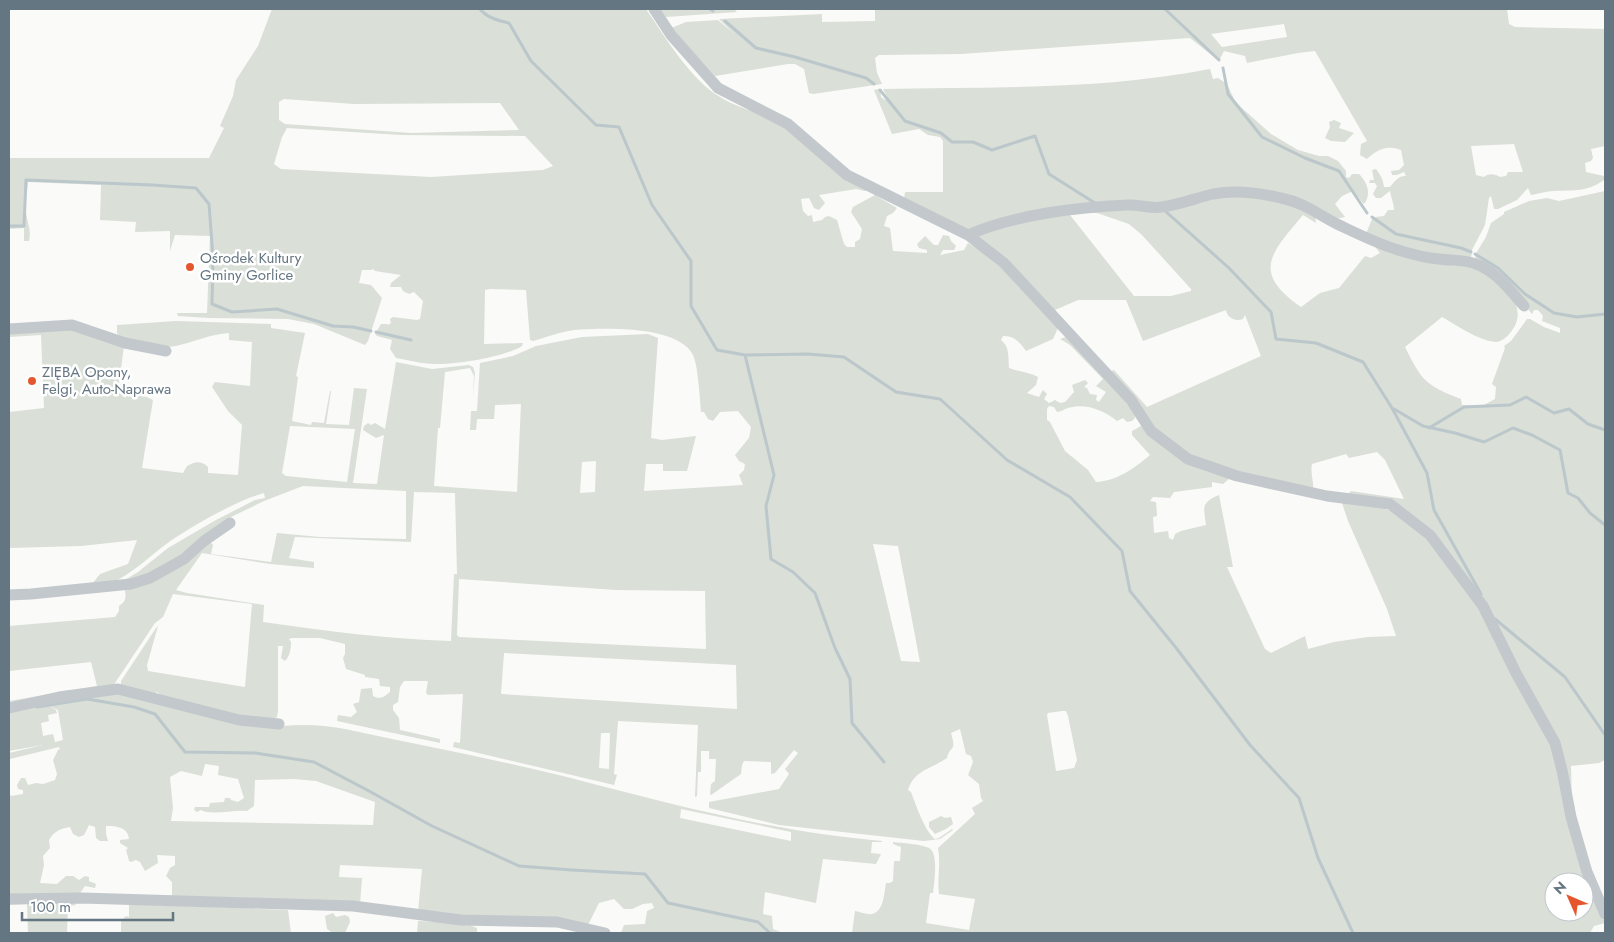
<svg xmlns="http://www.w3.org/2000/svg" width="1614" height="942" font-family="Jost,sans-serif">
<style>
.green{fill:#dadfd7;fill-rule:evenodd}
.lines{fill:none;stroke-linecap:round;stroke-linejoin:round}
.stream{stroke:#bbc7cb;stroke-width:3}
.minor{stroke:#c3c8cc;stroke-width:11}
.poi-dot{fill:#e4572e;stroke:#fff;stroke-width:2}
.labels{text-anchor:middle;stroke-width:5;stroke-linejoin:round;paint-order:stroke}
.poi-label{font-size:15px;fill:#657683;stroke:#fff;text-anchor:start}
</style>
<rect width="100%" height="100%" fill="#fafaf8"/>
<!-- green -->
<path class="green" d="M272 9H646C665 37 691 80 720 97 729 103 739 106 748 110L750 108 780 124 838 170 868 190 865 191 856 189 819 195 825 203 819 210 814 208 809 198 801 199 803 211 808 216 812 215 813 222 822 220 825 217 829 216 837 220 844 244 847 247H855V242L860 239 862 229 851 212 853 207 875 195 897 208 893 213 887 216 884 226 890 228 893 251 927 253V250L919 248 917 244 925 236 934 245H938L943 235 949 236 951 241 956 246 954 250H943L940 255 964 250 968 243 995 258 1005 267 1058 328 1053 339 1026 351C1020 343 1014 335 1003 336L1001 340C1010 347 1008 357 1009 368 1019 372 1029 372 1038 377L1036 385 1027 393 1039 397 1043 390 1047 394 1044 399 1049 403 1055 400 1060 403 1065 402 1074 392 1072 385 1085 380 1088 383 1084 387 1087 388 1090 394 1097 395 1096 400 1099 402 1106 392 1096 386 1103 379 1070 345 1060 339 1066 337 1106 377 1134 413 1135 418 1132 421 1127 422 1123 418 1117 421C1103 410 1086 403 1068 408 1064 409 1061 412 1057 412L1054 407 1049 406 1047 409V420L1050 422 1065 451 1088 470 1096 482C1117 481 1135 468 1150 455L1132 435V431L1141 426 1144 427C1170 456 1190 468 1227 477L1229 479 1223 484 1212 482V487L1174 492 1170 498 1153 497 1150 501 1156 502 1157 516 1153 517 1154 533 1168 531 1169 538 1173 540 1175 534 1181 531 1206 525C1204 507 1200 503 1219 495L1233 567H1227L1265 649 1271 653 1305 636 1308 649 1334 642 1368 637 1396 636 1387 609 1348 521 1341 500C1367 503 1390 507 1411 522L1413 517C1394 500 1370 499 1346 496L1351 491 1404 499 1385 460 1377 452 1349 458 1346 454 1312 464C1310 473 1314 481 1313 490L1219 468 1188 457 1168 443 1152 428 1130 397 1109 372 1114 370 1147 407 1261 356 1245 315 1243 319C1236 322 1227 318 1226 310L1143 341 1126 300H1078L1055 310 1073 330 1070 333 1013 267 999 254 974 238V236C985 229 998 228 1010 224 1043 215 1078 210 1112 209 1132 208 1152 210 1172 207 1194 205 1214 196 1236 195 1265 195 1290 201 1315 216L1316 223 1303 215C1272 252 1250 272 1301 307L1320 293 1339 288 1365 256 1371 258 1380 253 1376 248 1377 245C1396 251 1416 258 1436 261 1455 265 1468 260 1487 272 1507 286 1530 310 1510 333 1507 337 1502 341 1497 342 1481 342 1456 325 1442 317L1405 347C1422 381 1425 385 1461 399L1462 405 1482 406 1495 399 1496 387 1492 384 1505 348 1504 346 1511 341 1527 319H1530L1544 327 1560 333V328L1542 321 1543 316 1538 310H1534L1532 314 1510 287 1495 272 1476 261 1475 255 1486 237 1491 223 1504 214V212L1529 201 1547 198 1559 201 1605 191V760L1599 763 1571 766 1573 841 1578 859 1605 923 1594 926 1590 933H852L855 911C860 912 868 915 872 914 884 911 884 894 886 883H890L893 881 894 861H900L901 847 893 844V842C902 843 921 844 929 848 939 853 934 883 933 893H930L926 923 969 930 975 899 939 894C937 879 941 864 938 848L975 814 972 808 983 801 981 798 979 784 968 775 973 762 971 756 966 754 960 729 951 733C957 753 950 744 947 758 931 769 914 770 908 790L911 792C916 805 924 830 935 839L939 838 952 829 953 830 940 839 924 841 779 825 709 808V802L779 789 789 774 785 769 798 753 794 750 775 773 771 774V762L744 761 742 765 741 774 711 795 710 794 711 784 715 781 716 759H709V751H701V772H698L697 796 695 797 698 725 618 721 614 774 617 775 614 785 453 747 454 742 460 743 463 694 428 695 426 693 428 681H404L400 687 398 702 393 705V710L399 718 400 730 440 739V743L337 721 338 715 351 717 357 712 353 704 359 702 361 689 372 688 373 696C380 700 384 697 390 692V687L380 686 379 679 365 677V675L346 669 343 658 345 654V644L320 638H292L289 639 291 642C291 649 290 656 285 661L281 658 283 646H278V711L277 717 270 721C250 719 168 705 157 692L155 694 121 685V681L156 628 162 622 158 626 147 665 148 671 245 687 252 604 173 594 163 617 155 623 113 686 64 693 9 704V701L97 686 91 662 9 671V626L115 617 119 611V606C126 601 126 599 125 590 131 585 146 582 154 578 174 569 192 555 210 542L213 545 211 554 271 562 277 533 320 537 406 539V491L303 486 264 501 227 519 226 520 227 523 200 538 182 557 172 563 144 577 118 584 138 572 168 548 216 520 255 500 265 498 264 493C237 500 188 528 165 545 149 557 129 576 111 583 106 585 98 584 92 584L100 574 128 564 137 540 81 546 9 548V412L44 408 41 335 9 337V332C31 331 54 327 76 330 92 333 108 340 124 346L119 384 153 400 142 468 183 473 187 466C195 462 200 460 208 467V473L238 475 242 425 228 411 212 387 215 382 250 386 252 342 229 340V333C210 334 194 342 176 346 159 349 137 344 122 339L117 333V325L176 321 271 324V328L305 333 296 376 298 377 292 421 311 425 312 422 324 423 330 391H331L326 424 349 425 354 388 367 389 353 483 377 484 384 435 376 438 363 430 364 426 368 423 371 425 375 423 385 429 396 362 432 369 469 365 473 367 475 373 473 397 474 376 470 368 445 372 440 428H438L434 486 517 492 521 404 495 405 494 419H477L476 430H470L471 411H477L480 363 513 356 536 346 582 337 648 334 658 338 651 438 662 440 696 436 687 471H663V464H646L644 491 743 485 739 475 744 470 745 464 739 461 735 455 749 438 751 427 738 411 720 412 713 421 708 419 704 412H701C700 399 698 365 693 355 678 325 603 328 574 330 560 332 547 337 533 341L530 340 526 290 490 289 485 290 484 344 523 343 522 346C505 357 455 365 435 364 422 364 408 360 396 358L390 349 392 340 377 336 375 334 381 324H387L388 325 391 323 390 319 393 317 417 320 420 319 423 301 414 292 409 294 403 291 401 287H390L391 283 401 275 375 271 373 269 371 270H362L359 283 371 285 382 298 368 341 365 345 314 324 288 319 209 318 178 316 177 313H207L210 236 175 235 170 251V231L135 232 136 222 100 220 101 185 28 182C27 193 24 207 27 218 29 227 31 232 29 241H24V228L9 229V158H209L224 128 220 126 233 96 236 80 258 46ZM284 99 354 104 500 103 519 130 411 133 285 124 279 120V102ZM287 128 401 135 525 136 553 166 543 170 431 177 281 169 274 164 282 137ZM1080 213H1097L1129 224 1142 235 1191 289V291L1171 296H1134L1070 215ZM290 426 355 429 347 482 286 476 282 473ZM596 461 595 492 580 493 582 462ZM414 492 455 493 457 574H454L451 641C388 639 326 631 263 622L264 605 187 593 176 590 202 553 270 564 314 568V562L289 558 295 537 411 542ZM873 544 898 546 920 662 901 661ZM459 579 616 590 705 591 706 649 459 637 457 635ZM504 653 736 665 737 709 501 694ZM1062 711H1066L1068 716 1077 760 1074 768 1056 771 1047 715 1048 713ZM601 733H610L609 769 599 768ZM1554 882H1584V912H1554Z
M660 9H734L737 12 666 17Z
M939 9H1507L1509 24 1515 27 1605 29V146L1591 149 1593 158 1591 161 1585 163 1586 172 1604 176V180C1587 192 1574 190 1554 191 1546 191 1538 194 1531 195L1528 188 1517 200 1498 209H1494L1491 196 1489 198 1485 225 1472 250 1471 259 1439 257 1379 240 1366 234 1372 219 1376 217 1384 216 1388 210H1394C1394 203 1391 198 1390 191L1381 198H1376L1373 194 1377 186 1375 183H1369L1370 180H1374L1372 170 1376 169C1381 176 1383 179 1384 187H1390C1394 182 1399 175 1406 176L1404 172 1397 175H1392L1391 171 1399 170 1404 165 1401 150C1387 145 1378 149 1367 159L1360 155 1361 144 1367 141 1315 51 1298 53 1247 63 1245 56 1224 51 1219 61 1190 38 961 54 879 55 875 58 877 73 882 84 813 94 809 93 804 69 795 64H788L715 76 671 28 686 22 718 20 734 34 719 19 822 14V22L875 21V10ZM1284 24 1287 37 1222 47 1211 34ZM1514 144 1523 172H1508L1506 176 1500 177C1495 174 1489 173 1484 177L1476 175 1471 146Z
M1210 69 1213 79 1218 78 1227 84 1235 101 1243 109 1271 134 1298 150 1319 156H1328L1338 161 1346 171V177L1349 178 1352 174H1359C1367 182 1372 194 1364 204L1353 191 1342 196 1335 204 1345 217 1336 219 1277 193 1051 210 965 230 904 199 905 192H943V141L940 137 928 135 919 129 892 134 874 90 880 89 881 97 885 100 888 98 883 89C992 87 1103 90 1210 69Z
M1334 120 1341 123 1339 128 1354 133 1345 142 1331 141 1325 138 1330 127 1329 122Z
M114 693 282 726C304 724 324 725 345 729 419 745 494 759 567 777 671 804 774 832 882 841V842H872L871 853 881 854 876 864 823 859 816 903 765 892 763 914 772 916 773 929 783 933H621L624 925 645 924 647 911 654 908 652 903 643 904 632 909H624L614 899 599 903 588 925 418 912 422 869 340 865 339 877 362 878 360 904 172 899V882L166 876 170 868 175 865V856L157 855 158 863 145 871 140 862 136 860 131 862 129 861 126 850 128 848 120 843V840L129 839C128 827 116 826 106 826V834L108 841H100L96 838 95 827 89 825 84 835 79 837 73 834 70 827C60 829 54 831 49 840L50 848 43 856 44 865 40 883 57 884 66 876H73L79 880 85 876 89 877V881L96 884 95 888 85 886 78 896 9 898V793L11 796 23 794V790L18 789 17 785 21 778H25L28 785 36 783 43 784 55 780 57 774 53 760 58 750 60 749 59 747 10 759 9 753 43 745 9 751V715L11 714H9V709ZM49 706 58 710 63 740 55 742 53 734 43 736 41 723 49 721 48 715 57 713 56 710ZM205 764 219 766 218 775 238 779 244 798 238 802 231 800 230 798H225L224 802 210 803 209 807H195L194 810 197 812 201 810C212 816 234 809 247 811L254 806 255 780 294 779 316 781 375 802 373 825 171 821 173 808 170 777 181 771 202 776ZM681 809 791 832V841L680 818Z
M941 816 945 818 951 817 953 824 946 829 935 834 929 827V822Z
M9 901 74 903 76 905 68 906 67 933H28L27 904 9 905Z
M129 904 288 910 291 933H121V921L126 916 129 917Z
M333 913 336 917 345 915 349 917 350 922 345 933H333L327 929 325 916Z
M418 921 465 923V926L469 925 477 928V933H417Z"/>
<g class="lines">
<!-- stream -->
<path class="stream" d="M480 9C486 17 499 21 509 23L531 61 596 125 619 127 652 205 691 261V306L717 350 745 355 808 354 844 357 896 392 940 399 1007 460 1070 497 1122 551 1130 591 1177 649 1250 745 1299 798 1318 858 1353 933
M710 9 713 11
M1165 9 1219 60
M725 21 756 48 795 57 866 78 874 84
M1223 68 1228 94 1262 137 1305 158 1339 171 1367 213
M880 90 905 121 941 133 952 142H973L992 150 1035 136 1049 174 1095 203
M1164 210 1229 268 1271 312 1276 339 1316 343 1363 362 1392 408 1427 473 1434 510 1481 594
M1372 217 1396 234 1461 248 1471 252
M9 226H24L26 180 152 185 196 188 209 204 213 258 212 304 232 312 277 309 333 326 353 327 371 331
M1475 254 1498 268 1525 294 1554 313 1577 317 1605 314
M376 332 411 340
M745 355 774 475 766 506 771 559 793 572 815 593 835 648 850 679 852 723 884 762
M1394 409 1423 426 1455 433 1484 442 1513 428 1532 435 1560 450 1568 493 1578 498 1590 513 1605 525
M1429 428 1464 407 1510 405 1526 397 1554 413 1569 409 1588 424 1605 430
M1495 619 1565 677 1605 735
M37 707 87 699 134 707 155 714 185 752 255 753 314 762 369 791 432 826 519 866 572 870 645 874 668 903 758 922 770 933"/>
<!-- minor -->
<path class="minor" d="M654 9 671 35 718 88 788 124 847 175 968 235 1004 263 1131 400 1151 431 1188 459 1237 476 1327 496 1390 504 1430 535 1483 606 1516 673 1555 743 1562 770 1571 817 1587 872 1605 914
M968 235C1013 215 1078 207 1127 205 1139 204 1150 209 1161 207 1179 205 1196 198 1213 194 1234 190 1260 193 1281 198 1305 203 1317 214 1339 225 1358 234 1378 244 1398 250 1411 254 1426 258 1439 259 1451 261 1464 259 1476 264 1496 271 1510 290 1524 306
M9 329 72 325 125 343 166 351
M9 595 31 594 131 584 150 578 184 559 204 541 230 523
M9 708 59 697 118 689 239 720 279 724
M9 899 82 898 353 906 461 920 557 922 605 933"/>
</g>
<!-- markers -->
<g class="poi-dot">
<circle cx="190" cy="267" r="5"/>
<circle cx="32" cy="381" r="5"/>
</g>
<g class="labels">
<!-- poi labels -->
<g class="poi-label">
<text x="200" y="263">Ośrodek Kultury<tspan x="200" dy="17">Gminy Gorlice</tspan></text>
<text x="42" y="377">ZIĘBA Opony,<tspan x="42" dy="17">Felgi, Auto-Naprawa</tspan></text>
</g>
</g>
<!-- border -->
<rect width="1614" height="942" fill="none" stroke="#657683" stroke-width="20"/>
<!-- north arrow -->
<g transform="translate(1569 897) rotate(315)"><circle r="24" fill="#ffffff" stroke="#c1c8cd"/>
<path d="M0-4L9 19L0 12L-9 19Z" fill="#e4572e"/>
<text y="-8" font-size="14" font-weight="bold" text-anchor="middle" fill="#657683">N</text>
</g>
<!-- scale -->
<path d="M22 912v8h151v-8" fill="none" stroke="#657683" stroke-width="2.5"/>
<text x="30" y="912" font-size="15" fill="#657683" stroke="#ffffff" stroke-width="4" paint-order="stroke">100 m</text>
</svg>
